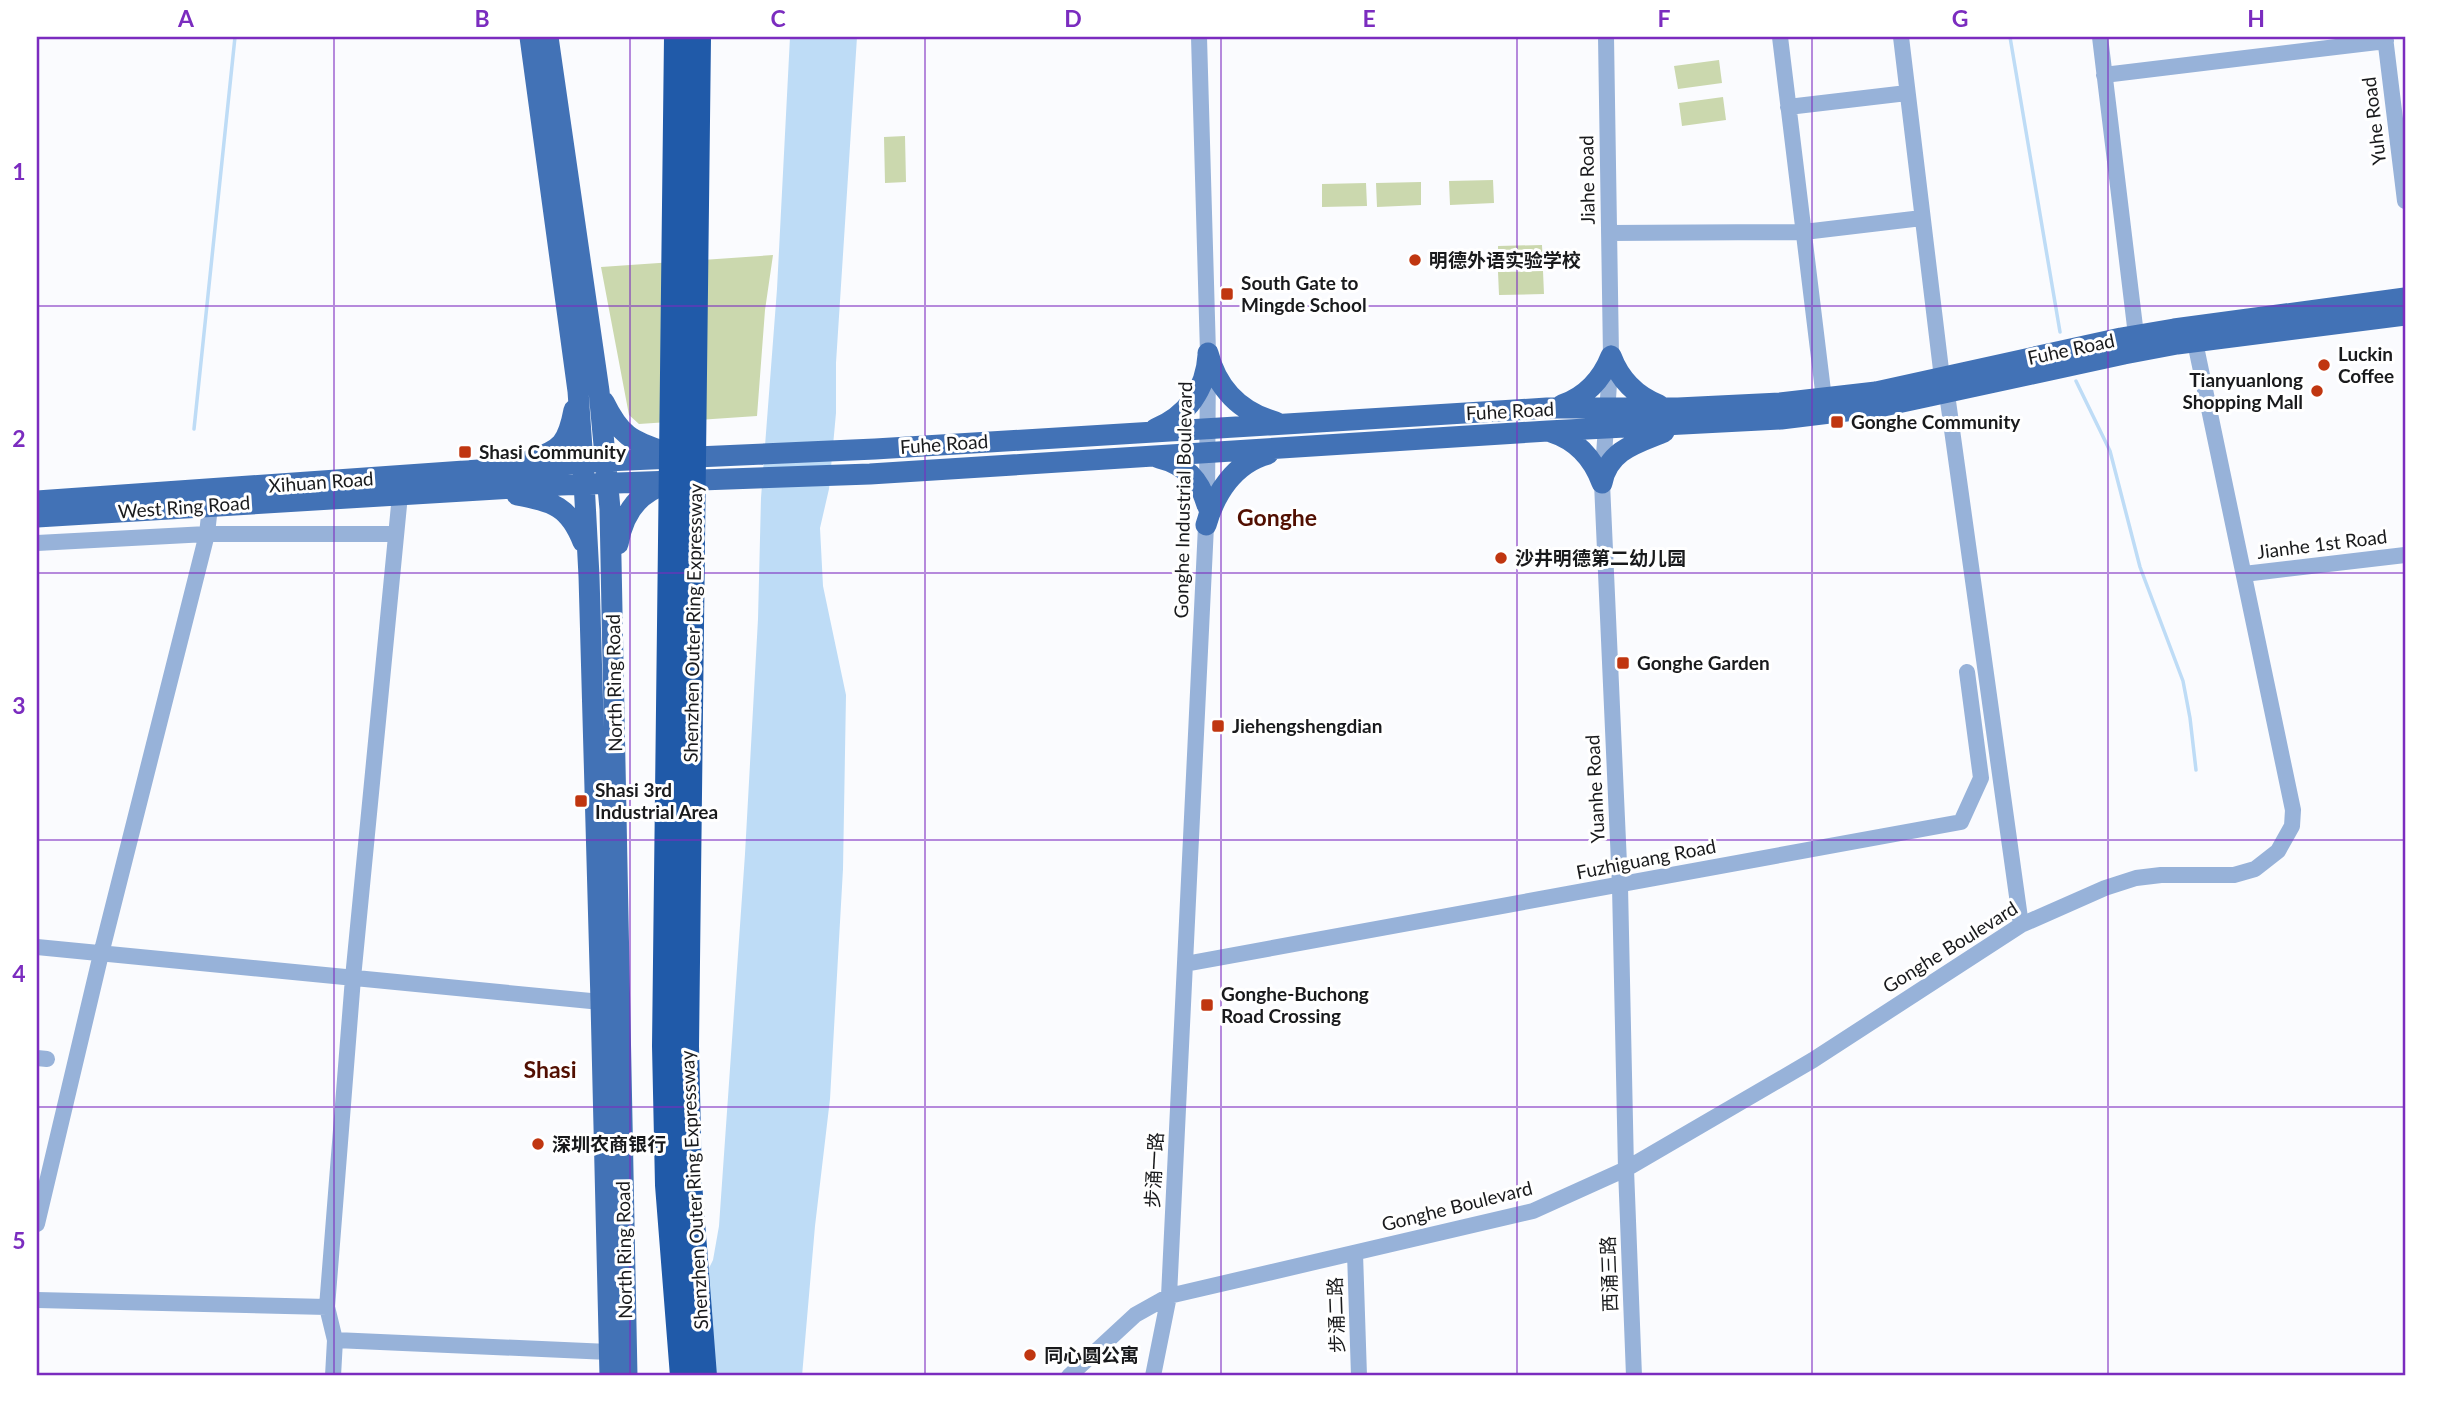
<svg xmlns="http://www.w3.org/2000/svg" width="2442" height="1413" font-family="Lato,'Noto Sans SC',sans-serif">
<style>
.green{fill:#cbd8ae}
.water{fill:#bedcf6}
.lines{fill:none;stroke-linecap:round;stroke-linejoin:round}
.stream{stroke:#bedcf6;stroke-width:3.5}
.minor{stroke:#97b2d9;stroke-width:16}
.major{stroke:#4272b6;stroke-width:21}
.highway{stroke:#205aa9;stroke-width:24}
.grid{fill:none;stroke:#7b2cbf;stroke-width:2;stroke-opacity:0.55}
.poi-dot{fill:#c03610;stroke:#fff;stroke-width:2.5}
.labels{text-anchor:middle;stroke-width:6;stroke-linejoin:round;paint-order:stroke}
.street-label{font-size:19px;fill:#191a1c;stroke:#fff}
.poi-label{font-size:19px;font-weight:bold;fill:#191a1c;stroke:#fff;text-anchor:start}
.quarter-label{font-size:23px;font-weight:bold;fill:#520f01;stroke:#fff}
.neatline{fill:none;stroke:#7b2cbf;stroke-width:2.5}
.grid-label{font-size:23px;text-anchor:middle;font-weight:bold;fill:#7b2cbf}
</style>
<rect width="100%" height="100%" fill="#fafbfe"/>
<!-- green -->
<path class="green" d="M1719 60 1722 83 1678 89 1674 66Z
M1723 97 1726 120 1682 126 1679 103Z
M905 136 906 182 885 183 884 137Z
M1493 180 1494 203 1450 205 1449 181Z
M1421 182V205L1377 207 1376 183Z
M1366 183 1367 206 1322 207V184Z
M1542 245 1543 268 1498 269V246Z
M773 255 765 310 757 416 639 424 629 415 601 267Z
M1543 271 1544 294 1499 295 1498 272Z"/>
<!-- water -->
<path class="water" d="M790 37H857L836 363V413L829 489 820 528 823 586 846 695 843 869 830 1099 815 1226 802 1376H671V1344L713 1260 719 1226 745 854 758 619 761 498 777 289Z"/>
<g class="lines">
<!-- stream -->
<path class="stream" d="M2010 37 2060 332
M2076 381 2110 451 2140 567 2183 681 2190 718 2196 770
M194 429 235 37"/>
<!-- minor -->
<path class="minor" d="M1606 37 1611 356 1602 483 1620 886 1626 1169 1634 1376
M1780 37 1824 399
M1901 37 1942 378
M2100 37 2136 335
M2385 37 2405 201
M2104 75 2386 41
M1788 107 1907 93
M1609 233 1804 232 1922 218
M1947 394 2021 925
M37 543 207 534H396
M2244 574 2405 555
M37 947 601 1002
M1185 964 1961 822 1981 778 1967 672
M37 1058 47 1059
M37 1224 101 954 207 534 210 506
M1355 1253 1359 1376
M37 1300 327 1307
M335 1340 609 1352
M333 1376 335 1340 327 1307 353 978 400 495
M1069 1376 1135 1315 1169 1296 1533 1211 1626 1169 1813 1060 2021 925 2105 888 2136 878 2161 875H2234L2255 869 2278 851 2292 826 2293 810 2195 342
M1153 1376 1169 1296 1207 505 1208 353 1199 37"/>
<!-- major -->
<path class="major" d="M530 37 578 391 583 463 589 576 601 1002 610 1376
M548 37 599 391 610 509 627 1376
M1208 353C1217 388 1240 412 1276 422
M1611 356C1620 380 1636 396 1659 405
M604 402C620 435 631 441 665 452
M1562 405C1587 396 1602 379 1611 356
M1155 429C1187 416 1206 389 1208 355
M1551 432C1576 440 1593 458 1602 483
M1159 458C1184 464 1200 480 1207 505
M530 460C562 450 568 442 574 410
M1602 483C1608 450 1637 443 1664 432
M517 495C553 502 569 506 583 542
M37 501 606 461 875 449 1547 408H1678L1780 403 1876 392 2121 338 2174 329 2405 298
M37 517 561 485 870 474 1548 431 1781 419 1879 407 2124 354 2177 344 2405 315
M1206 525C1215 494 1234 463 1268 454
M618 544C623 515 637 492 667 484"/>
<!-- highway -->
<path class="highway" d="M676 37 664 1046 667 1185 682 1376
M699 37 687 1046 690 1183 705 1376"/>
</g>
<!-- grid -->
<path class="grid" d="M334 37V1376M630 37V1376M925 37V1376M1221 37V1376M1517 37V1376M1812 37V1376M2108 37V1376M37 306H2405M37 573H2405M37 840H2405M37 1107H2405"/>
<!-- markers -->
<g class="poi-dot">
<circle cx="1415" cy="260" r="7"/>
<rect x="1220" y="287" width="14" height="14" rx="3.5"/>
<circle cx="2324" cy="365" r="7"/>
<circle cx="2317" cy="391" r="7"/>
<rect x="1830" y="415" width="14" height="14" rx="3.5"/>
<rect x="458" y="445" width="14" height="14" rx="3.5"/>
<circle cx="1501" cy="558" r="7"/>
<rect x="1616" y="656" width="14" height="14" rx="3.5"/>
<rect x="1211" y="719" width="14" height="14" rx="3.5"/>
<rect x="574" y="794" width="14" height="14" rx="3.5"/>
<rect x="1200" y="998" width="14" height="14" rx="3.5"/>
<circle cx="538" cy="1144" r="7"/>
<circle cx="1030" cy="1355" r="7"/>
</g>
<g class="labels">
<!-- street labels -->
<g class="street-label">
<text transform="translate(2374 121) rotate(-97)" y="7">Yuhe Road</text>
<text transform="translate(1587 180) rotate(-91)" y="7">Jiahe Road</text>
<text transform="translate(2071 349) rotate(-12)" y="7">Fuhe Road</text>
<text transform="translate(1510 411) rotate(-3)" y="7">Fuhe Road</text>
<text transform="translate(944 444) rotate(-4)" y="7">Fuhe Road</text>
<text transform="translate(321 482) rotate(-4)" y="7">Xihuan Road</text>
<text transform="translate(1183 500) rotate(-89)" y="7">Gonghe Industrial Boulevard</text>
<text transform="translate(184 507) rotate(-4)" y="7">West Ring Road</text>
<text transform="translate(2322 544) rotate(-7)" y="7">Jianhe 1st Road</text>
<text transform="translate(693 623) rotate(-89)" y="7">Shenzhen Outer Ring Expressway</text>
<text transform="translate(614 683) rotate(-91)" y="7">North Ring Road</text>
<text transform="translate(1595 789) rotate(-93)" y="7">Yuanhe Road</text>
<text transform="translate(1646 859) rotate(-11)" y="7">Fuzhiguang Road</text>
<text transform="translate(1950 947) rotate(-32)" y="7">Gonghe Boulevard</text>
<text transform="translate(1154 1170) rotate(-87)" y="7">步涌一路</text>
<text transform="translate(694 1190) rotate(-93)" y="7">Shenzhen Outer Ring Expressway</text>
<text transform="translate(1457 1206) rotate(-14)" y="7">Gonghe Boulevard</text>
<text transform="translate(624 1250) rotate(-91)" y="7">North Ring Road</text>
<text transform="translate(1609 1274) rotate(-92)" y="7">西涌三路</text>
<text transform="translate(1336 1315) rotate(-92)" y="7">步涌二路</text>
</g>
<!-- poi labels -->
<g class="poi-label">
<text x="1429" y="267">明德外语实验学校</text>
<text x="1241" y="290">South Gate to<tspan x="1241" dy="22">Mingde School</tspan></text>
<text x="2338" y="361">Luckin<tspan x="2338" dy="22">Coffee</tspan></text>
<text x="2303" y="387" text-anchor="end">Tianyuanlong<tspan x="2303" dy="22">Shopping Mall</tspan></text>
<text x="1851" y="429">Gonghe Community</text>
<text x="479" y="459">Shasi Community</text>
<text x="1515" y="565">沙井明德第二幼儿园</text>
<text x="1637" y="670">Gonghe Garden</text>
<text x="1232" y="733">Jiehengshengdian</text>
<text x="595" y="797">Shasi 3rd<tspan x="595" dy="22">Industrial Area</tspan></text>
<text x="1221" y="1001">Gonghe-Buchong<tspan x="1221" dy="22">Road Crossing</tspan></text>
<text x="552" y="1151">深圳农商银行</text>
<text x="1044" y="1362">同心圆公寓</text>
</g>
<!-- quarter labels -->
<g class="quarter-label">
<text x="1277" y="526">Gonghe</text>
<text x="550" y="1078">Shasi</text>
</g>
</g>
<!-- border -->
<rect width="2442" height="1413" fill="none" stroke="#ffffff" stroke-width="77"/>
<rect x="38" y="38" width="2366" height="1336" class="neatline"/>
<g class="grid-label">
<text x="186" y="27">A</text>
<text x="482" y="27">B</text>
<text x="778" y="27">C</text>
<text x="1073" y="27">D</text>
<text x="1369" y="27">E</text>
<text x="1664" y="27">F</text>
<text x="1960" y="27">G</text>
<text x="2256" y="27">H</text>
<text x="19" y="180">1</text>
<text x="19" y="447">2</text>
<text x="19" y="714">3</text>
<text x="19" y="982">4</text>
<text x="19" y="1249">5</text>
</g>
</svg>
